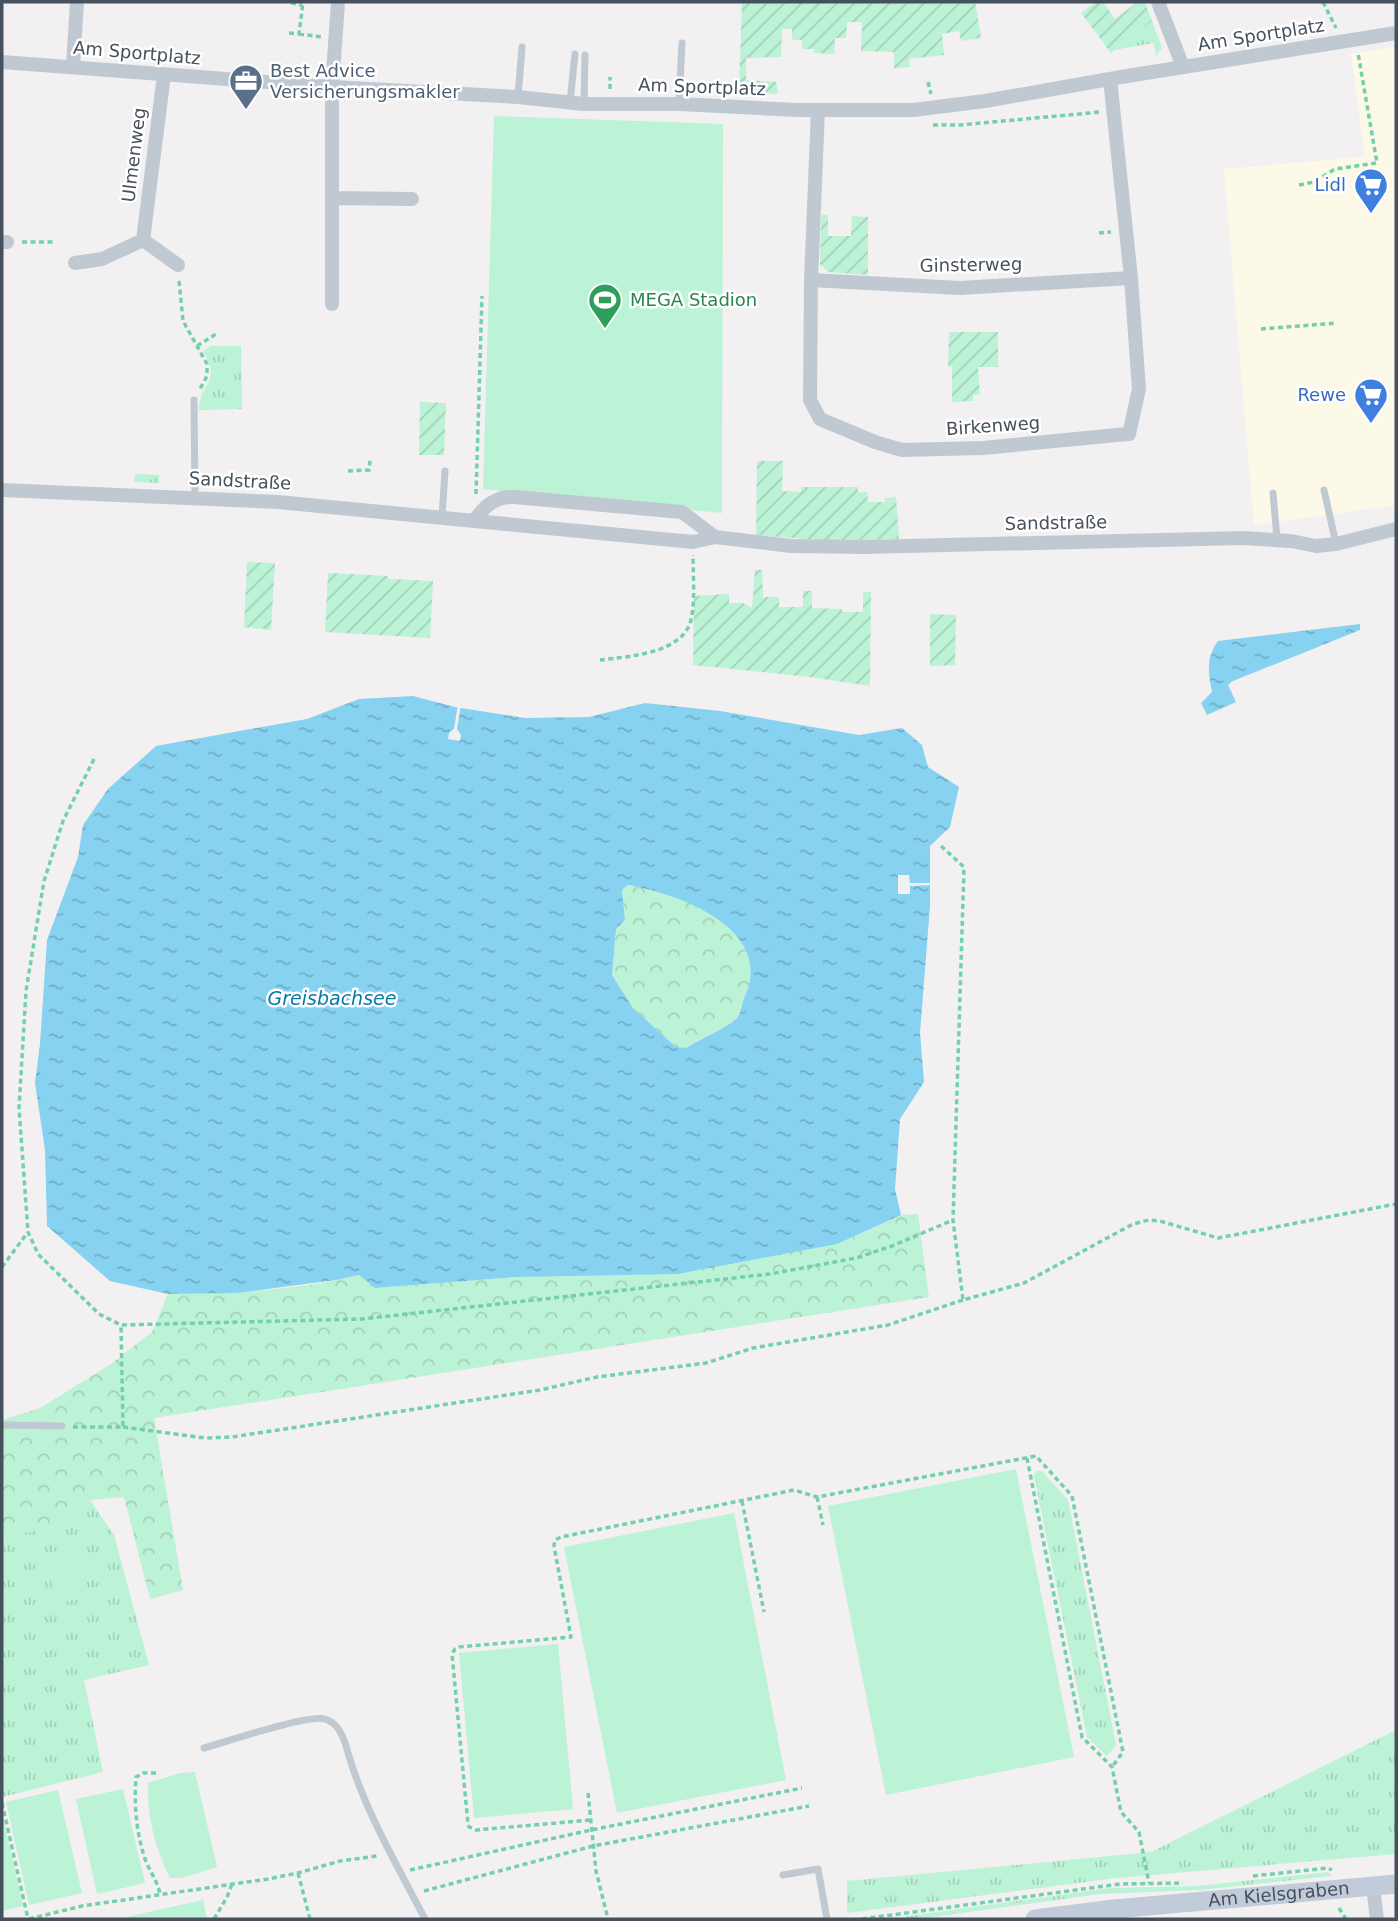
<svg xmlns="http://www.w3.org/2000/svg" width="1398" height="1921" font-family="'DejaVu Sans',sans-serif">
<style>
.commercial{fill:#fdf9e9}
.grass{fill:url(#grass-tufts)}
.forest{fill:url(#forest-crowns)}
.garden{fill:url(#garden-furrows)}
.pitch{fill:#bcf2d5}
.water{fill:url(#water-ripples);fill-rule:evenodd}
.pier{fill:#f2f0f0}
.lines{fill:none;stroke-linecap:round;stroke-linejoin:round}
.path{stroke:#73d1aa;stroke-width:3.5;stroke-dasharray:5 3.5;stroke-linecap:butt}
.lane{stroke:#c0c9d2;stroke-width:7}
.street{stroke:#c0c9d2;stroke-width:14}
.secondary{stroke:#c2cbd9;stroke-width:19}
.labels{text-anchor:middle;stroke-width:5;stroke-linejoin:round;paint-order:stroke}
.street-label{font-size:18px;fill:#47515e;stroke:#fff}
.service-label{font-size:18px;fill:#4e5e75;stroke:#fff;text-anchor:start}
.shop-label{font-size:18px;fill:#366cbe;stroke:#fff;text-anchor:end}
.leisure-label{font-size:18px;fill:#27864d;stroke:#fff;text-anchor:start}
.water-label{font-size:19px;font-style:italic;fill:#067aab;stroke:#fff}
</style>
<defs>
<pattern id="grass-tufts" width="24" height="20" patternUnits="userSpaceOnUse" patternTransform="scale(1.75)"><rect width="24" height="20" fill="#bcf2d5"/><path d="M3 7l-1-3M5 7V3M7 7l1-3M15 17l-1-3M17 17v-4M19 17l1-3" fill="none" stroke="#a3d1b9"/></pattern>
<pattern id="forest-crowns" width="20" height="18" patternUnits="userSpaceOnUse" patternTransform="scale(1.75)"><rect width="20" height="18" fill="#bcf2d5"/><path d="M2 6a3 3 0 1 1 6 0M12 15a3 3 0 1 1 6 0" fill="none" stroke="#a3d1b9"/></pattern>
<pattern id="garden-furrows" width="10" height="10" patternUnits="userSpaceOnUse" patternTransform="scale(1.75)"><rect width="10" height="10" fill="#bcf2d5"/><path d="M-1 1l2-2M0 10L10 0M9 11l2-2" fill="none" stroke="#a3d1b9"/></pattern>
<pattern id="water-ripples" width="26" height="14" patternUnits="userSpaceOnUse" patternTransform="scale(1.75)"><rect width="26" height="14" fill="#87d2f1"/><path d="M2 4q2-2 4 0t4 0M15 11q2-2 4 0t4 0" fill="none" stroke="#70adc6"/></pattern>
</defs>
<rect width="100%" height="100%" fill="#f2f0f0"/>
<!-- commercial -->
<path class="commercial" d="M1396 47V505L1254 525 1224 169 1365 157 1351 54Z"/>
<!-- grass -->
<path class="grass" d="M1152 21 1162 48 1156 56 1154 43 1114 50Z
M211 346H241L242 409 199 410C199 382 223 384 203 351Z
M135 474 159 475V483L134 482Z
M1037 1471H1042L1068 1500 1116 1745 1107 1756 1087 1737 1034 1476Z
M90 1500 114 1535 149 1665 84 1680 103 1772 2 1797V1537L52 1527Z
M1396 1730V1854L1117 1878 847 1913V1881L1151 1852Z
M1328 1872 1331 1876 1200 1890 1100 1894 918 1919 901 1917 1110 1888 1198 1886Z"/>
<!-- forest -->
<path class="forest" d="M628 885C679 894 777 929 744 998 742 1003 741 1014 737 1018 730 1026 697 1041 685 1048L676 1047 633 1008 612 975 616 929 625 920 622 890Z
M918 1214 929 1297 154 1418 183 1590 150 1599 124 1497 90 1500 52 1527 2 1537V1420L40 1408 111 1364 152 1332 168 1294C232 1293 297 1291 359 1275L375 1288 516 1277 837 1244 901 1215Z"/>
<!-- garden -->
<path class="garden" d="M742 2H975L981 38 961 41 959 31 942 34 944 55 909 59 910 67 894 68V52L861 51 862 22H847L846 38H835L834 54 814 53V49H802V40H792V29H782L781 57 746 58V80L776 82 778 94 739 92Z
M1096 2H1103L1115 19 1135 4 1133 2H1145L1152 21 1111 53 1081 13Z
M821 215H828V236H851L852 216 868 217V275L828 272 820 264Z
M949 332H998V367H978L980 395H973V401L952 402V367L948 366Z
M420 402 446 403 444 455H419Z
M757 461H783L782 491 801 492V487H858V492H867L868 502H885V498L896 497 899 539 830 541 756 535Z
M247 562 275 563 271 630 244 627Z
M755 570H762L763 597H779V607H803V591H812V608L842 609V612H863V592H871L870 686 810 677 693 665 694 596 729 594V603H743L752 608Z
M328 573 388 576V579L433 581 430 638 325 632Z
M930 614 956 615 955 665 930 666Z"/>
<!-- pitch -->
<path class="pitch" d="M494 116 723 124 722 513 483 489Z
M1016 1469 1074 1757 886 1795 828 1506Z
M734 1513 786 1780 617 1813 564 1547Z
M73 1547 85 1597 57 1604 44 1554Z
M558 1644 573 1809 474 1818 459 1653Z
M195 1772 217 1867 182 1878H170C155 1849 147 1816 148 1783L180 1773Z
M123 1789 145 1883 97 1894 76 1799Z
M58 1790 82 1893 29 1905 6 1802Z
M2 1813 23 1906 2 1911Z
M203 1900 207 1919H117Z"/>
<!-- water -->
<path class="water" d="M1360 624V630L1233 681 1228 685 1236 702 1207 715 1201 703 1212 692C1208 672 1206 658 1218 641Z
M413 696 455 707 525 718 589 717 645 703 720 711 859 735 902 728 922 745 928 767 959 787 950 827 930 846V906L920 1033 924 1082 900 1119 895 1189 901 1215 837 1244 677 1274 516 1277 375 1288 359 1275 336 1280 236 1293 168 1294 110 1281 47 1226 45 1150 35 1083 40 1044 47 940 78 857 83 825 108 789 156 746 307 719 359 699ZM628 885C679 894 777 929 744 998 742 1003 741 1014 737 1018 730 1026 697 1041 686 1048L676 1047 633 1008 612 975 616 929 625 920 622 890Z"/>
<!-- pier -->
<path class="pier" d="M458 704H461L457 729 461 735 460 741 448 739 449 733 454 729Z
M898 875H909L910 883H933V885L910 886V894H898Z"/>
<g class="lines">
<!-- path -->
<path class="path" d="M1323 2 1336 28
M291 3 302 5
M289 33 299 34 303 2
M299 34 322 37
M928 82 931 94
M610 89V77
M933 125H960L1100 112
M1299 185 1314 182 1335 169 1377 163 1358 53
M1099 233 1111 232
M22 242H54
M179 281 183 321 207 364V376L199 391
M1261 329 1337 323
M197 346 216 334
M348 471 369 470 370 461
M476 494 482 296
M600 660C630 656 687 654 692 615 695 596 693 574 693 555
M94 759 63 821 44 881 26 991 19 1108 28 1232 38 1254 99 1314 121 1325 362 1319 770 1274 856 1258 892 1246 953 1220
M941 846 964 867 953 1220 963 1300 1024 1283 1133 1224 1149 1220 1160 1221 1218 1238 1396 1204
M2 1267 28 1232
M73 1427H123L121 1325
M123 1427 205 1438 232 1437 540 1390 597 1377 706 1363 753 1348 888 1325 963 1300
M1027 1458 1082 1737 1112 1767 1121 1812 1139 1832 1149 1883
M817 1497 823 1525
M742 1501 764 1612
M156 1773H143L136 1777C134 1804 136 1832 145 1859 150 1872 157 1880 160 1894
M588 1793 596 1871 608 1919
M2 1803 28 1919
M590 1820 476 1830 469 1827 468 1824 452 1654 455 1649 459 1647 571 1637 554 1546 555 1540 561 1537 794 1490 817 1497 1036 1456 1072 1496 1123 1752 1112 1767
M410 1870 591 1830 802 1788
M298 1873 310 1919
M1253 1876 1328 1868 1332 1870
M424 1891 593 1846 809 1806
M1339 1908 1346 1919
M29 1919 82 1906 268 1879 298 1873 340 1861 377 1856
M214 1919 227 1897 232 1884
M862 1919 1120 1884 1183 1883"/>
<!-- lane -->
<path class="lane" d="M518 97 522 47
M570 102 575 54
M584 104 585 55
M679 104 682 43
M194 400 195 498
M1324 490 1336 544
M1273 493 1277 539
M442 517 445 471
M2 1425 62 1426
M204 1748C226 1742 308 1714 325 1719 339 1723 345 1740 348 1753 365 1811 397 1865 425 1919
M783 1875 818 1869 827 1919"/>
<!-- street -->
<path class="street" d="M1158 2 1183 67
M2 62 332 87 518 97 584 104H679L796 110H913L985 101 1121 77 1396 33
M73 66 77 2
M818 110 811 280 810 400 820 419 875 442 902 450 983 448 1117 435 1129 434 1139 389 1131 278 1110 79
M332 198 412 199
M143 240 164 75
M143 240 178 265
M2 242H7
M75 263 102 259 143 240
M811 280 960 288 1131 278
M332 304V87L338 2
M2 490 278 502 693 542 715 537 791 546 865 547 1243 538 1291 541 1316 546 1336 544 1396 529
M475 520C484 506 496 496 514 497L682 512 715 537
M1373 1887 1377 1919"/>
<!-- secondary -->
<path class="secondary" id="s1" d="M1035 1919 1114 1909 1396 1884"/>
</g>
<!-- icons -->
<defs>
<g id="office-pin" transform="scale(1.75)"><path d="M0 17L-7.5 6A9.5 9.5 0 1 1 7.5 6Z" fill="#5c6f8a" stroke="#fff"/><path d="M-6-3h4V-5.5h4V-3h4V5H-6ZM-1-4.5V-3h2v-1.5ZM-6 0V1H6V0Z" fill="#fff"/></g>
<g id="supermarket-pin" transform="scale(1.75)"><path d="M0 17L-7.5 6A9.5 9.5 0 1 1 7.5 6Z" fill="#3f7fe0" stroke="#fff"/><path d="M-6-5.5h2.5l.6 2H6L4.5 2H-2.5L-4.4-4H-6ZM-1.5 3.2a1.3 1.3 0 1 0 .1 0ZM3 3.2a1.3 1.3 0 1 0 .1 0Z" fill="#fff"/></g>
<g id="stadium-pin" transform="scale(1.75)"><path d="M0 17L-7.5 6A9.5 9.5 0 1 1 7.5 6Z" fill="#2e9e5b" stroke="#fff"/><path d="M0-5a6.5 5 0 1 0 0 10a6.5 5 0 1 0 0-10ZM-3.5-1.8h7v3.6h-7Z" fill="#fff"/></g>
</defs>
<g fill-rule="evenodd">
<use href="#office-pin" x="246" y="81"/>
<use href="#supermarket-pin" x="1371" y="185"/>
<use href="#stadium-pin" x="605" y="300"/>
<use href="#supermarket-pin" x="1371" y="395"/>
</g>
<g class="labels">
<!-- street labels -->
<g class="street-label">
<text transform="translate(1261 35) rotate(-9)" y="6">Am Sportplatz</text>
<text transform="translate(137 53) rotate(5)" y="6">Am Sportplatz</text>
<text transform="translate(702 87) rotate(2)" y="6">Am Sportplatz</text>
<text transform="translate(134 155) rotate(-83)" y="6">Ulmenweg</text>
<text transform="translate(971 265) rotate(-1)" y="6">Ginsterweg</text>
<text transform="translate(993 426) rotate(-4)" y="6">Birkenweg</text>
<text transform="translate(240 481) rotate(3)" y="6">Sandstraße</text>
<text transform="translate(1056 523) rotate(-1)" y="6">Sandstraße</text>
<text dy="6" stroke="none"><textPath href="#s1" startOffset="245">Am Kielsgraben</textPath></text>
</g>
<!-- service labels -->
<g class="service-label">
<text x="270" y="77">Best Advice<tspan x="270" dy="21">Versicherungsmakler</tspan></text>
</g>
<!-- shop labels -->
<g class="shop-label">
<text x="1346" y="191">Lidl</text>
<text x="1346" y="401">Rewe</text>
</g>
<!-- leisure labels -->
<g class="leisure-label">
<text x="630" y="306">MEGA Stadion</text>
</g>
<!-- water labels -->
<g class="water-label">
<text x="332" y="1005">Greisbachsee</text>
</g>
</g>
<!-- border -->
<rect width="1398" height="1921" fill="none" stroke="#47515e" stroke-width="7"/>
</svg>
